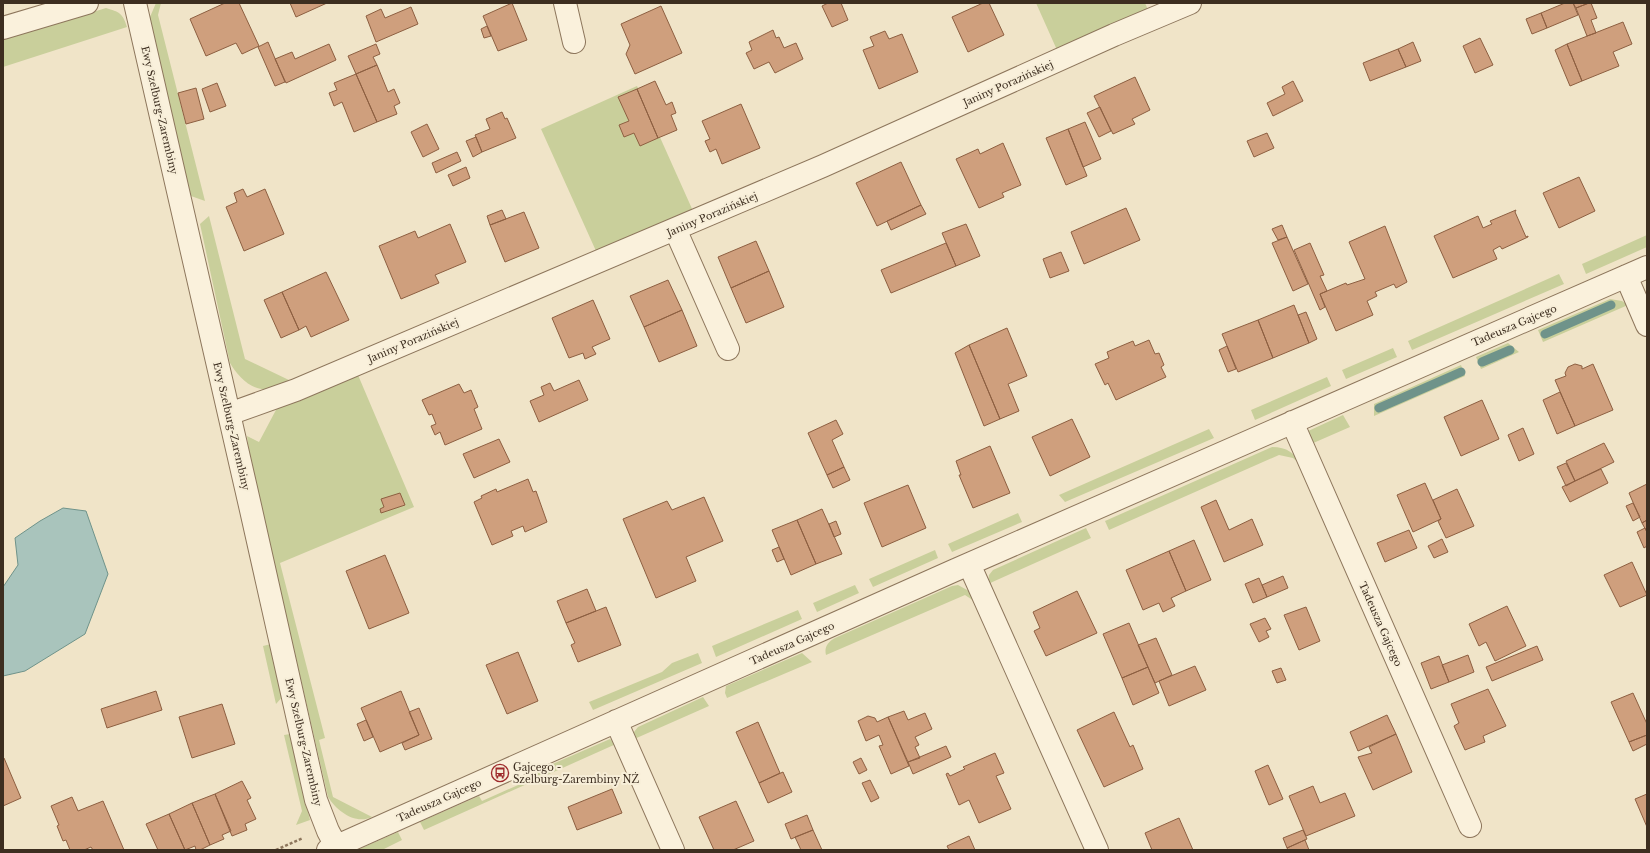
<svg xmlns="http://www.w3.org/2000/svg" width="1650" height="853" font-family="'Libre Baskerville',serif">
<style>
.green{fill:#c9cf9b}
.water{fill:#a9c4bc;stroke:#6f938a}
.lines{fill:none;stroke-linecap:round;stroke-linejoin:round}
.stream{stroke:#6f938a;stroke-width:9}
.building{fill:#cf9f7d;stroke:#8d5f41}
.minor-casing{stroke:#8d765c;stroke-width:24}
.path{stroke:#8d765c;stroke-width:2.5;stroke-dasharray:3 2;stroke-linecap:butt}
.minor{stroke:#faf1dc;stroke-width:22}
.labels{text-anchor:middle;stroke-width:4;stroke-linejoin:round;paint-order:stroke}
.street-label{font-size:10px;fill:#3d2e20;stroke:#f7eed8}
.poi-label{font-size:10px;fill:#3d2e20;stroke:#f7eed8;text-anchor:start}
</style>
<rect width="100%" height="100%" fill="#f0e4c8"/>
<!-- green -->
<path class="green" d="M156 3H161L158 15 205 201 191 196 151 27 150 17Z
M1036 3H1145L1149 12 1057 50Z
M106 8C119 12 123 13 127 27L3 67V40Z
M637 86 693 211 596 251 541 129Z
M209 216 245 359 291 381C284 383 275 388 267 389 251 391 237 375 230 363L200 224Z
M1647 235V247L1586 274 1582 264Z
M1559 274 1564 284 1412 350 1408 341Z
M1610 299 1622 301 1628 305 1543 342 1538 330Z
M1508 343 1519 352 1481 369 1476 357Z
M1393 348 1397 357 1346 379 1342 370Z
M1461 365 1465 376 1374 416V404Z
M358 375 414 507 280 563 325 738 319 740 333 797 372 817C355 825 337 811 328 797L250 459 247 436 259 442 277 408Z
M1327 377 1331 386 1255 420 1251 410Z
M1343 415 1350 427 1311 444 1306 432Z
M1209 429 1214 438 1065 502 1059 495Z
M1272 447C1287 447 1295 453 1302 466L1293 458 1279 455 1109 530 1105 521Z
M1018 513 1022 522 952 552 948 544Z
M1086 528 1091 538 988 584 989 575 993 570Z
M935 550 938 558 873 587 869 579Z
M855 585 859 593 817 612 813 603Z
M958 585 969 591 980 605 965 595 826 655C824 647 828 642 835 638L952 586Z
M798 610 802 619 716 657 712 646Z
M271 644 283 696 276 704 263 646Z
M698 653 702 663 593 710 589 702 662 672 672 663Z
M802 653 812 662 727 698 725 693 726 686Z
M703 697 709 706 632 740 634 732 638 727Z
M290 734 310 820 296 825 302 811 284 735Z
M610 739 616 744 424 830 420 822 479 796 482 801 534 778 532 773Z
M398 832 402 840 382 850H357Z"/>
<!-- water -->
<path class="water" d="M63 508 86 511 108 574 85 634 25 671 3 676V587L18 565 15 538 40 521Z"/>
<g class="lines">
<!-- stream -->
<path class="stream" d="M1545 334 1611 305
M1482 362 1510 350
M1379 408 1461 372"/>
</g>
<!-- building -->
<path class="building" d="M225 3H239L259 46 242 54 236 43 206 56 190 19Z
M290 3H327L296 17Z
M512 3 527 40 498 51 483 16Z
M828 3H841L848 20 832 27 822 6Z
M983 3H989L1004 35 968 52 952 17Z
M1565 3H1573L1578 15 1547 28 1541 13Z
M1573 3H1589L1576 8Z
M1589 3H1591L1597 18 1591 20 1596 33 1587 36 1576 8Z
M661 6 682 53 635 74 626 54 630 45 621 24Z
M411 7 418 24 376 42 366 16 381 9 385 18Z
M1541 13 1547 28 1532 34 1526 19Z
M1623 22 1632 44 1613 52 1619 66 1582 81 1567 44Z
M487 26 491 36 484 38 481 29Z
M773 30 776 38 779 37 784 48 796 43 803 59 775 73 769 62 754 69 746 53 752 50 749 42Z
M885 31 889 39 902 34 918 72 879 89 863 50 874 46 870 37Z
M1480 38 1493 65 1475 73 1463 46Z
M268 42 285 82 275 86 258 47Z
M1413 42 1421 61 1406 67 1398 49Z
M329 44 336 60 286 83 275 59 292 52 295 59Z
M376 44 380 54 373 57 377 65 356 74 348 56Z
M1567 44 1582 81 1570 86 1555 50Z
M1398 49 1406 67 1370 81 1363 63Z
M377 65 388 92 394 89 400 103 394 106 397 114 377 122 356 74Z
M356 74 377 122 354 132 342 102 334 106 329 93 337 90 334 83Z
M1135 77 1150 110 1132 119 1135 124 1113 134 1094 96Z
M655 81 666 105 672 102 676 113 671 115 677 130 658 138 637 89Z
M1293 81 1303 101 1273 116 1267 103 1285 94 1282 87Z
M217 83 226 106 210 112 202 89Z
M196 88 204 119 186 124 178 93Z
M637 89 658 138 640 146 634 133 624 137 619 125 629 121 618 97Z
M741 104 760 148 722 164 716 149 710 152 705 141 710 139 702 121Z
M1100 107 1111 131 1099 137 1087 113Z
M502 112 505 119 507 118 516 138 482 152 475 135 490 129 486 119Z
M1085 122 1101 159 1083 167 1068 129Z
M427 124 439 149 423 157 411 132Z
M1068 129 1087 176 1066 185 1046 138Z
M1267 133 1274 148 1254 157 1247 141Z
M476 137 482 152 473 157 466 141Z
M1003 143 1021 185 1002 193 1004 197 979 208 956 159 978 149 980 154Z
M457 152 461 161 436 173 432 163Z
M901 162 921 205 877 226 856 183Z
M466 167 470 178 453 186 448 175Z
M1579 177 1595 211 1559 228 1543 193Z
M243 189 247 197 265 189 284 234 244 251 226 207 237 202 234 193Z
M921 205 926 214 891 230 887 221Z
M1126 208 1140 240 1084 264 1071 232Z
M502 210 506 219 490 225 487 216Z
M1516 210 1515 212 1526 237 1528 236V237L1502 249 1500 246 1493 250 1497 259 1453 278 1434 236 1478 216 1483 228 1492 224 1490 221Z
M524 212 539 248 505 262 490 225Z
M450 224 466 262 435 275 439 283 401 299 379 246 415 231 418 238Z
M966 224 980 256 956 266 942 233Z
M1282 225 1287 237 1278 240 1272 229Z
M1385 226 1407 282 1396 288 1394 284 1375 292 1377 296 1367 301 1373 315 1336 331 1320 294 1346 283 1347 285 1365 279 1349 242Z
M1287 237 1308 284 1293 291 1272 243Z
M756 241 769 271 731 288 718 257Z
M946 243 956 266 891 293 881 270Z
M1310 243 1324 275 1320 276 1327 291 1320 294 1325 307 1320 310 1294 250Z
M1061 252 1069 271 1050 278 1043 259Z
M769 271 784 307 746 323 731 288Z
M326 272 349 320 311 337 306 326 299 330 282 292Z
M668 280 682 310 644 327 630 296Z
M282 292 299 330 281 338 264 300Z
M593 300 610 339 592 347 596 354 585 359 583 353 569 358 552 318Z
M1294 305 1309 343 1273 358 1258 320Z
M682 310 697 346 659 362 644 327Z
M1306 312 1317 339 1309 343 1298 315Z
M1258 320 1273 358 1238 372 1222 334Z
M1007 328 1027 376 1008 384 1019 411 1000 419 969 345Z
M1149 340 1155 354 1159 353 1164 365 1161 367 1166 377 1116 400 1108 383 1105 385 1095 364 1109 358 1107 352 1133 341 1135 346Z
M969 345 1000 419 984 426 955 353Z
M1227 346 1236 369 1228 372 1219 350Z
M1575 364 1582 366V369L1593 364 1613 410 1575 426 1555 380 1566 376 1565 373 1568 367Z
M579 380 588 400 539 422 530 401 544 395 541 387 550 383 554 391Z
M459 384 464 393 471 390 478 407 474 409 482 429 445 445 440 432 435 435 431 426 436 424 432 414 429 415 422 400Z
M1560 392 1575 426 1557 434 1543 400Z
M1482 400 1499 439 1461 456 1444 417Z
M1072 419 1090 457 1050 476 1032 437Z
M836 420 843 434 832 440 844 467 827 475 808 433Z
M1523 428 1534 454 1519 461 1508 435Z
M499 439 510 462 474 478 463 454Z
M1604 443 1614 462 1575 481 1566 461Z
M990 446 1010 493 973 508 959 475H961L956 461Z
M1566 463 1575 481 1566 486 1557 467Z
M844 467 850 480 833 488 827 475Z
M1601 469 1608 483 1570 502 1562 487Z
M528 479 533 492 536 491 547 522 525 532 523 526 511 531 513 536 492 545 474 502 482 498 481 496 496 489 497 492Z
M1425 483 1441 519 1413 532 1397 495Z
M1647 484V520L1642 523 1629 493Z
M908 485 926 528 882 547 864 503Z
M1457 489 1474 526 1446 538 1438 521 1441 519 1433 500Z
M400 493 405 505 381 513 380 509 384 507 381 499Z
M704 497 723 541 686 557 696 581 656 598 623 519 667 501 672 510Z
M1216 500 1229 530 1252 519 1263 545 1224 562 1201 507Z
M1633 503 1640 517 1633 521 1626 506Z
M822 509 842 554 816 564 797 520Z
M797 520 816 564 791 575 772 530Z
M1647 520V532L1642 523Z
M836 521 841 534 834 537 829 524Z
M1645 528 1647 532V546L1644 548 1637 532Z
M1409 530 1417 548 1385 562 1377 543Z
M1442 539 1448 552 1434 558 1428 546Z
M1194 540 1211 580 1186 591 1169 551Z
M779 547 784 559 777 562 772 550Z
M1169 551 1186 591 1171 598 1175 606 1163 612 1159 603 1143 610 1126 570Z
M385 555 409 613 369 629 346 571Z
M1632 562 1647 595 1620 607 1604 575Z
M1283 576 1288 588 1267 597 1262 585Z
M1259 578 1267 597 1253 603 1245 584Z
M587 589 596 611 566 623 557 601Z
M1077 591 1097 633 1046 656 1034 631 1040 628 1033 612Z
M1507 606 1526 646 1495 661 1486 642 1479 646 1469 624Z
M606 607 621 645 578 662 571 645 575 643 566 623Z
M1306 607 1320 641 1299 650 1284 615Z
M1265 618 1271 629 1266 631 1269 637 1259 642 1250 624Z
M1129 623 1148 667 1122 678 1103 634Z
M1156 638 1172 675 1155 683 1138 645Z
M1537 646 1543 660 1492 681 1486 667Z
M518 652 538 701 507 714 486 665Z
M1468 655 1474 672 1449 682 1442 665Z
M1439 656 1449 682 1431 689 1421 663Z
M1195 666 1206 690 1169 706 1159 681Z
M1148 667 1159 693 1133 705 1122 678Z
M1281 668 1286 680 1277 683 1272 671Z
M1488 689 1506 726 1483 736 1485 742 1465 750 1454 726 1459 723 1451 704Z
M156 691 162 710 107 728 101 709Z
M401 691 419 735 380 752 361 708Z
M1633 693 1647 724V735L1629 742 1611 702Z
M222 704 235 744 192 758 179 717Z
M419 708 432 739 405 750 402 743 419 735 409 712Z
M904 711 908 720 925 713 932 729 915 737 919 745 915 747 920 758 908 762 888 717Z
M1114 712 1130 747 1133 745 1143 769 1104 787 1077 730Z
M1387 715 1396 734 1358 751 1350 732Z
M868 716 875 718 877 722 888 717 909 766 891 774 879 746 883 745 879 735 866 741 858 721Z
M366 720 373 737 364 741 357 724Z
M758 722 780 773 759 783 736 732Z
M1396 734 1412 772 1373 790 1358 757 1372 753 1369 747Z
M1647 735V744L1633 751 1629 742Z
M946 746 951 757 913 774 908 762Z
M995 753 1004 773 996 776 1011 809 979 823 969 800 959 805 946 774 948 773 950 776 965 769 963 767Z
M3 758H4L21 798 3 806Z
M861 758 867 770 859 774 853 762Z
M1268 765 1283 799 1269 805 1255 771Z
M783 772 792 792 768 803 759 783Z
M870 780 879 798 871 802 862 783Z
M242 781 251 798 247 800 256 819 245 824 247 830 232 836 215 794Z
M1313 786 1320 803 1345 793 1355 816 1306 836 1289 796Z
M612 789 622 813 577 830 568 807Z
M215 794 231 831 222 835 224 839 210 845 192 803Z
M1647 794V827L1635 799Z
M72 797 78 811 103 801 124 850H93L91 847 84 850H70L66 840 63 841 57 826 59 825 51 806Z
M736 801 754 841 733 850H714L699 817Z
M192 803 210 845 200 850H196L195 846 185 850 169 814Z
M169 814 185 850H158L146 824Z
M807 815 813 830 791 839 785 824Z
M1179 818 1193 850H1152L1145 833Z
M813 830 822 850H801L795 837Z
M1303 830 1307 839 1287 848 1283 838Z
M969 836 975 850H949L947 846Z
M1305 840 1309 850H1288L1287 848Z"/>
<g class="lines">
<!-- minor casing -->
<g class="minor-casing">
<path id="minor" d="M135 3 251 510 316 800 328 831 336 846
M565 3 574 42
M3 28 87 3
M675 229 728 349
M1626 276 1647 325
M229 414 296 390 823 166 1114 35 1190 3
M1292 422 1470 826
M969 564 1097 850
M616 721 673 850
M328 850 953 571 1647 267"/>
</g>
<!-- path -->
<path class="path" d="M276 850 303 838"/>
<!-- minor -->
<use href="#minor" class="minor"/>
</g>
<!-- icons -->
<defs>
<g id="bus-ring" transform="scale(0.9)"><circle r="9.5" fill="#f7eed8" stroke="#9e2a2b" stroke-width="1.5"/><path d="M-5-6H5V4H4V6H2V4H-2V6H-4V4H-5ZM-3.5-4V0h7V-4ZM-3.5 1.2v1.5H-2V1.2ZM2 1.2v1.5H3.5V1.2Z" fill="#9e2a2b"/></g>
</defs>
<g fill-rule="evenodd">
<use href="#bus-ring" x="500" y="773"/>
</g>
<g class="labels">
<!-- street labels -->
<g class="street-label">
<text transform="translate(1008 83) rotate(-24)" y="4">Janiny Porazińskiej</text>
<text transform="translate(160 110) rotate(77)" y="4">Ewy Szelburg-Zarembiny</text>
<text transform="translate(712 214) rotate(-23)" y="4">Janiny Porazińskiej</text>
<text transform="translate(1514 325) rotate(-23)" y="4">Tadeusza Gajcego</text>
<text transform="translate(413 340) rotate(-23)" y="4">Janiny Porazińskiej</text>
<text transform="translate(232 426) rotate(77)" y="4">Ewy Szelburg-Zarembiny</text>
<text transform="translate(1381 624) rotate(66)" y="4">Tadeusza Gajcego</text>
<text transform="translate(792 643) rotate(-24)" y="4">Tadeusza Gajcego</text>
<text transform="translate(304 742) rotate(77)" y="4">Ewy Szelburg-Zarembiny</text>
<text transform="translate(439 800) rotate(-24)" y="4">Tadeusza Gajcego</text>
</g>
<!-- poi labels -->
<g class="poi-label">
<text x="513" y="771">Gajcego -<tspan x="513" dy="12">Szelburg-Zarembiny NŻ</tspan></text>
</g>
</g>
<!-- border -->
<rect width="1650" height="853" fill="none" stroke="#3d2e20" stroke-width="8"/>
</svg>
